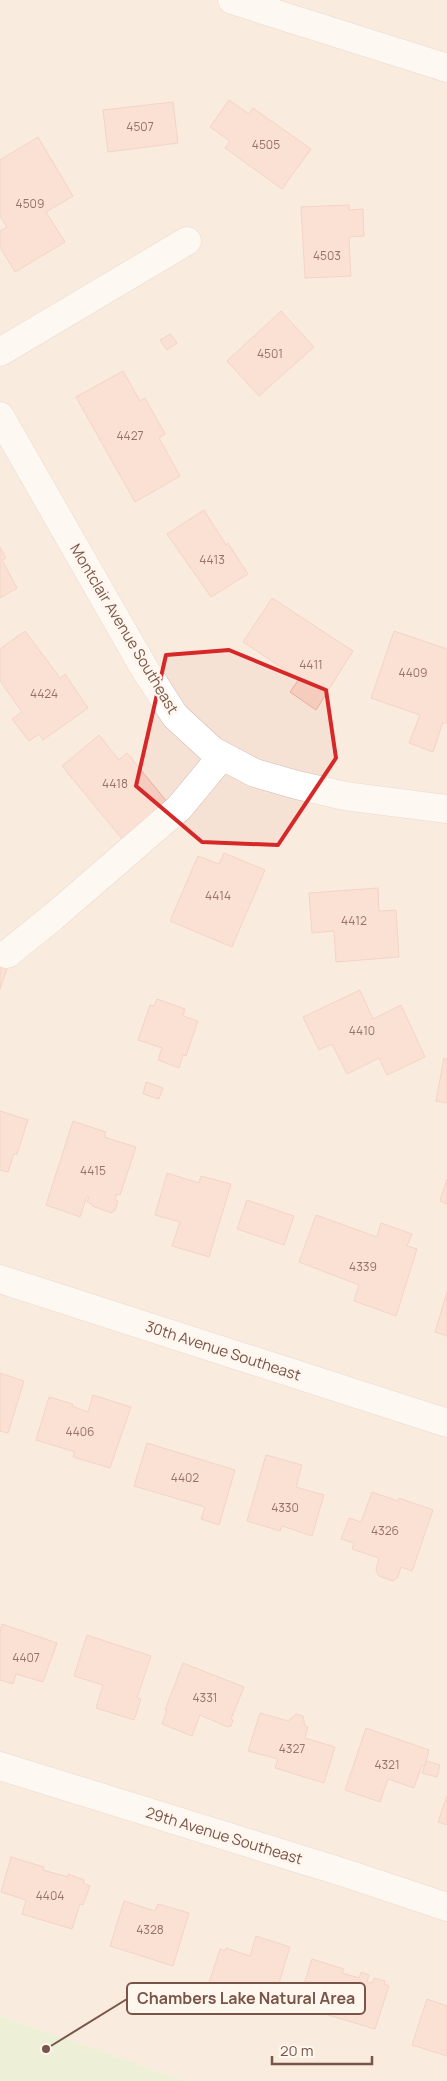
<svg xmlns="http://www.w3.org/2000/svg" width="447" height="2081" font-family="Manrope,sans-serif">
<style>
.residential{fill:#f6e2d5}
.green{fill:#daedc4}
.building{fill:#f5ccbd;stroke:#e8af9c}
.lines{fill:none;stroke-linecap:round;stroke-linejoin:round}
.minor-casing{stroke:#d3baae;stroke-width:29}
.minor{stroke:#fff;stroke-width:28}
.marked{fill:none;stroke:#d62828;stroke-width:4;stroke-linejoin:round}
.labels{text-anchor:middle;stroke-width:5;stroke-linejoin:round;paint-order:stroke}
.number-label{font-size:12px;fill:#987266}
.street-label{font-size:15px;fill:#795449;stroke:#fff6ee}
.leader{fill:none;stroke:#795449;stroke-width:2}
.callout-dot{fill:#795449;stroke:#fff6ee;stroke-width:2}
.callout{fill:#fff6ee;stroke:#795449;stroke-width:2}
.callout-label{font-size:16px;text-anchor:middle;font-weight:bold;fill:#795449}
</style>
<rect width="100%" height="100%" fill="#fef2e7"/>
<!-- residential -->
<path class="residential" d="M0 0H447V2081H186L0 2016Z"/>
<!-- green -->
<path class="green" d="M0 2016 186 2081H0Z"/>
<!-- building -->
<path class="building" d="M229 100 249 114 253 108 311 149 282 189 225 148 230 141 210 127Z
M173 102 178 143 108 152 103 110Z
M38 137 73 196 46 212 65 242 15 272 0 247V231L7 227 0 216V160Z
M349 205V210L363 209 364 236 349 237 351 276 305 278 301 207Z
M281 311 314 347 259 396 227 361Z
M170 334 177 343 167 350 160 340Z
M123 371 140 401 145 398 165 434 159 438 180 476 135 502 76 397Z
M204 510 226 545 228 543 248 574 211 597 167 534Z
M0 547 6 558 2 560 17 588 0 598Z
M272 598 353 651 316 710 290 692 299 679 243 642Z
M25 631 60 678 65 674 88 708 43 740 39 734 29 741 12 719 22 712 0 681V649Z
M394 631 447 649V724L443 722 433 752 409 743 420 715 371 698Z
M99 735 119 760 127 753 168 803 123 840 62 766Z
M224 853 265 870 232 947 170 921 198 856 219 864Z
M378 888 379 911 396 910 399 957 336 962 334 931 312 933 309 893Z
M0 964 8 966 0 989Z
M360 990 373 1019 401 1005 425 1057 387 1075 379 1058 347 1074 332 1044 319 1050 303 1017Z
M157 999 185 1009 183 1016 198 1021 186 1056 183 1055 179 1068 158 1060 162 1048 138 1040 150 1005 154 1006Z
M444 1058 447 1059V1103L436 1101Z
M146 1082 163 1088 159 1099 143 1094Z
M0 1111 28 1120 17 1154H14L8 1172 0 1170Z
M73 1121 106 1132 104 1137 136 1147 120 1195 117 1194 115 1200 118 1201 115 1211H113L112 1213 92 1206 93 1205 87 1202 89 1197 87 1196 80 1217 46 1205Z
M167 1173 199 1183 201 1176 231 1184 209 1257 172 1246 180 1222 155 1215Z
M447 1179V1204L440 1201Z
M247 1200 294 1216 284 1245 237 1229Z
M316 1215 377 1237 381 1223 412 1234 407 1246 417 1249 396 1316 354 1301 359 1285 299 1262Z
M447 1292V1336L435 1332Z
M0 1373 24 1381 8 1433 0 1431Z
M93 1395 131 1407 110 1468 73 1457 75 1452 36 1440 49 1397 73 1404 72 1406 88 1412Z
M147 1443 235 1470 219 1525 201 1519 205 1507 134 1486Z
M266 1455 302 1465 296 1487 324 1495 312 1536 282 1526 280 1531 247 1521Z
M372 1492 398 1501 399 1498 433 1510 412 1571 401 1567 398 1577 393 1581 379 1576 376 1570 379 1558 352 1549 354 1543 341 1539 349 1518 361 1522Z
M2 1624 57 1643 43 1682 16 1674 13 1684 0 1680V1632Z
M87 1635 151 1656 137 1698 141 1699 134 1720 96 1708 103 1685 74 1676Z
M183 1663 244 1687 231 1719 233 1720 231 1726 228 1727 200 1715 192 1736 162 1724 167 1710H165Z
M260 1713 288 1721 296 1714 303 1716 305 1726 308 1727 305 1738 335 1747 324 1783 275 1768 278 1759 248 1751Z
M366 1728 429 1750 425 1766 422 1765 414 1788 388 1779 380 1802 345 1790Z
M426 1761 440 1765 437 1777 422 1773Z
M447 1796V1825L438 1822Z
M11 1857 44 1867 43 1870 68 1877V1874L84 1880 83 1883 90 1886 83 1905 80 1904 72 1929 22 1914 26 1900 1 1892Z
M124 1901 155 1911 158 1904 189 1913 173 1966 110 1946Z
M256 1936 290 1947 271 2009 207 1989 220 1949 225 1951 226 1948 250 1956Z
M312 1959 344 1969 342 1973 359 1978 361 1972 369 1975 367 1982 372 1983 374 1978 385 1981 384 1984 389 1986 375 2029 325 2014 329 2003 301 1994Z
M427 1999 447 2006V2056L412 2045Z"/>
<g class="lines">
<!-- minor casing -->
<g class="minor-casing">
<path id="minor" d="M232 0 447 68
M0 352 187 241
M0 416 144 668 175 716 213 751 255 773 297 785 345 796 447 809
M7 954 53 917 179 808 222 756
M0 1279 447 1423
M0 1766 345 1873 447 1907"/>
</g>
<!-- minor -->
<use href="#minor" class="minor"/>
</g>
<!-- marked area -->
<path d="M0 0H447V2081H0ZM229 650 326 690 336 758 278 845 202 842 136 786 166 655Z" fill="#fef2e7" fill-opacity=".55" fill-rule="evenodd"/>
<path class="marked" d="M229 650 326 690 336 758 278 845 202 842 136 786 166 655Z"/>
<g class="labels">
<!-- number labels -->
<g class="number-label">
<text x="140" y="131">4507</text>
<text x="266" y="149">4505</text>
<text x="30" y="208">4509</text>
<text x="327" y="260">4503</text>
<text x="270" y="358">4501</text>
<text x="130" y="440">4427</text>
<text x="212" y="564">4413</text>
<text x="311" y="669">4411</text>
<text x="413" y="677">4409</text>
<text x="44" y="698">4424</text>
<text x="115" y="788">4418</text>
<text x="218" y="900">4414</text>
<text x="354" y="925">4412</text>
<text x="362" y="1035">4410</text>
<text x="93" y="1175">4415</text>
<text x="363" y="1271">4339</text>
<text x="80" y="1436">4406</text>
<text x="185" y="1482">4402</text>
<text x="285" y="1512">4330</text>
<text x="385" y="1535">4326</text>
<text x="26" y="1662">4407</text>
<text x="205" y="1702">4331</text>
<text x="292" y="1753">4327</text>
<text x="387" y="1769">4321</text>
<text x="50" y="1900">4404</text>
<text x="150" y="1934">4328</text>
</g>
<!-- street labels -->
<g class="street-label">
<text transform="translate(124 629) rotate(59)" y="5">Montclair Avenue Southeast</text>
<text transform="translate(223 1351) rotate(18)" y="5">30th Avenue Southeast</text>
<text transform="translate(224 1836) rotate(17)" y="5">29th Avenue Southeast</text>
</g>
</g>
<!-- callouts -->
<path class="leader" d="M46 2049L127 1999"/>
<circle class="callout-dot" cx="46" cy="2049" r="5"/>
<rect class="callout" x="127" y="1983" width="238" height="31" rx="5"/>
<g class="callout-label">
<text x="246" y="2004">Chambers Lake Natural Area</text>
</g>
<!-- scale -->
<path d="M272 2056v8h100v-8" fill="none" stroke="#795449" stroke-width="2.5"/>
<text x="280" y="2056" font-size="15" fill="#795449" stroke="#fff6ee" stroke-width="4" paint-order="stroke">20 m</text>
</svg>
